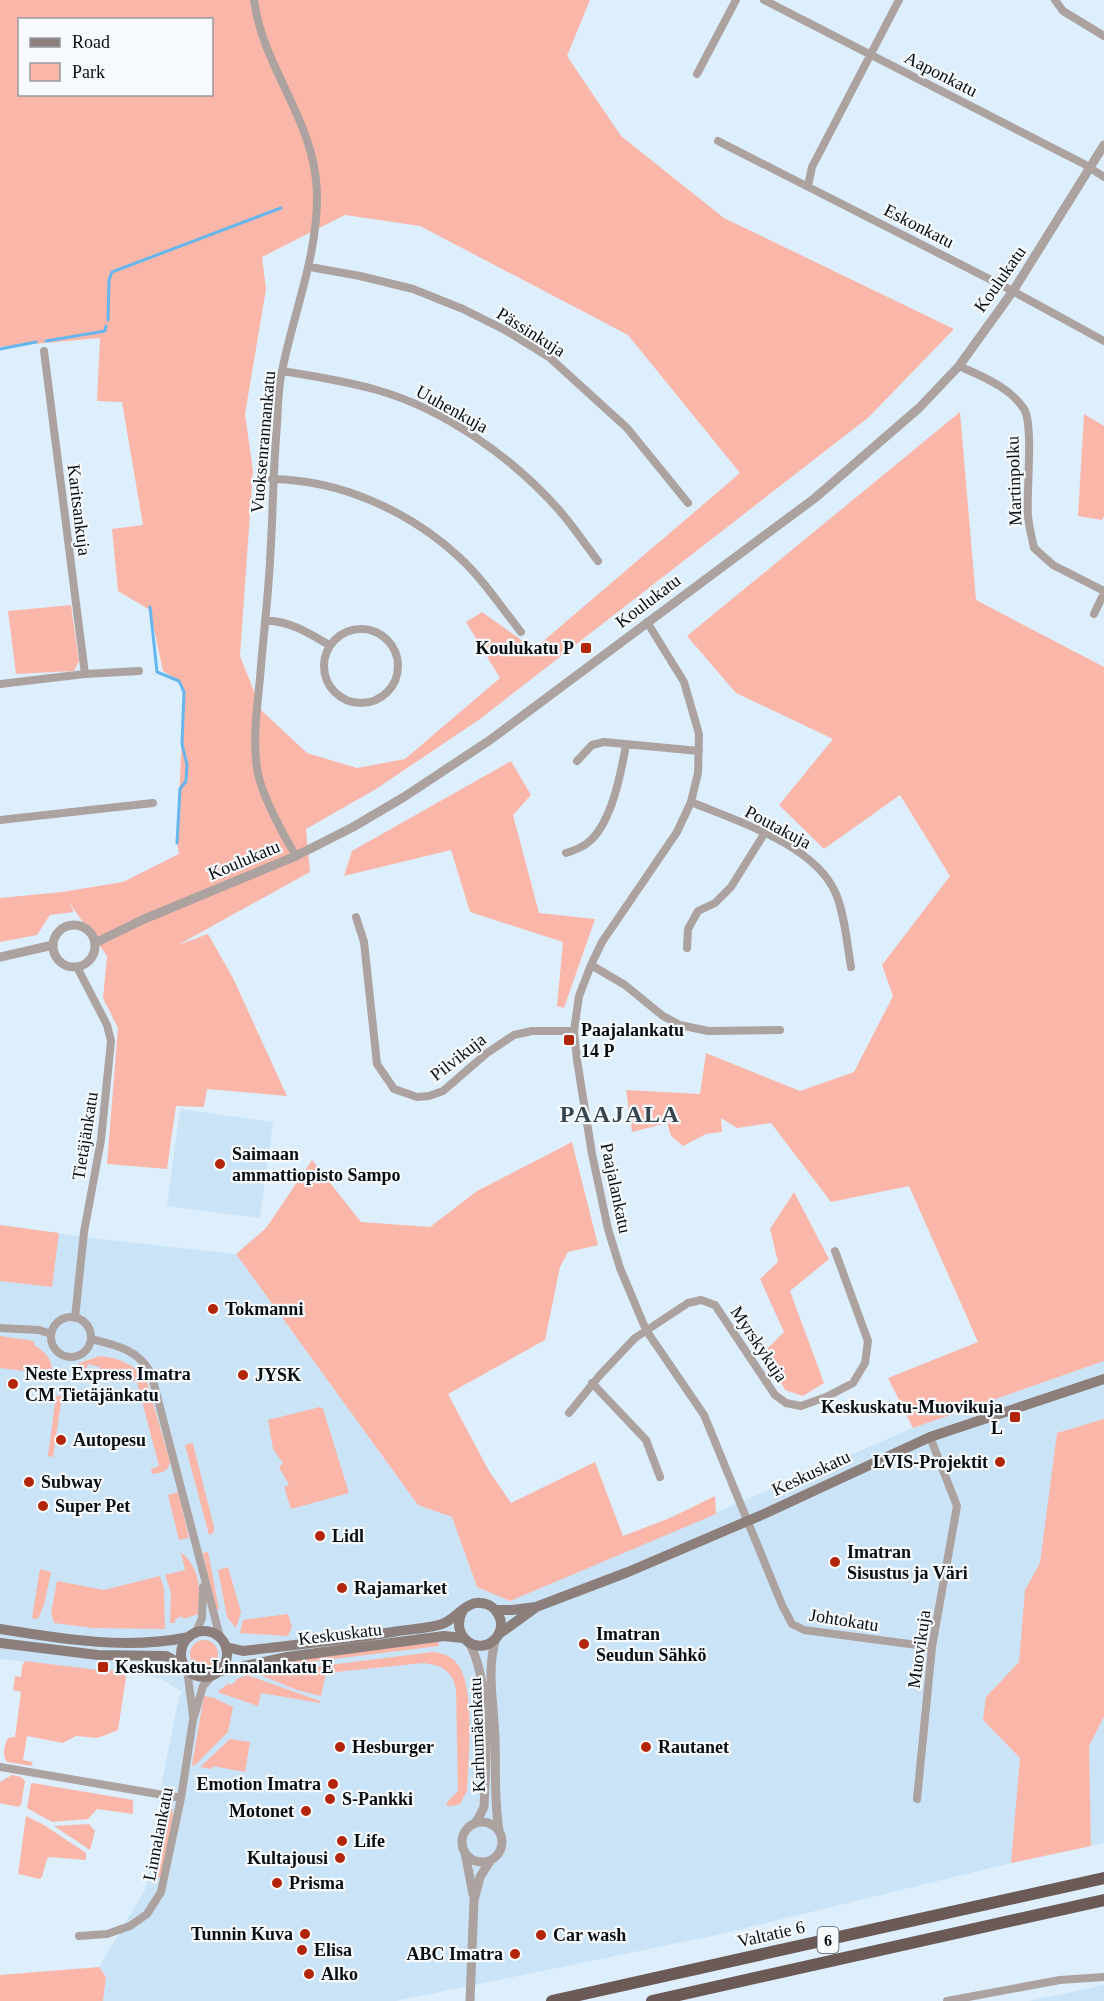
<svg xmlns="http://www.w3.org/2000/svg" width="1104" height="2001" font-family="'Times New Roman',serif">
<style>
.built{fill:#cbe3f6}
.green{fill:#fab7a9;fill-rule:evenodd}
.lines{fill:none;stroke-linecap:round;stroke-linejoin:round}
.stream{stroke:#66b6ee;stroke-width:3}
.minor{stroke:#aca29f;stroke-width:8}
.tertiary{stroke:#aca29f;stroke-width:9}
.secondary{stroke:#8c7e7b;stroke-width:10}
.trunk{stroke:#6c5a56;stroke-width:12}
.poi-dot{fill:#b22509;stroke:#f6fafd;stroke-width:2}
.labels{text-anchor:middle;stroke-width:4.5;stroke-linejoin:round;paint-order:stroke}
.shield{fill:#f6fafd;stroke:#4f5458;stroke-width:1.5}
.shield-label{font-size:16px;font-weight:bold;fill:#080d12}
.street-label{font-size:18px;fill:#080d12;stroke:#f6fafd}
.poi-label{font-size:18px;font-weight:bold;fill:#080d12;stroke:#f6fafd;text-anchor:start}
.district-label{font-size:24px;font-weight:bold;letter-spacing:1.5px;fill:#364550;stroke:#f6fafd}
</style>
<rect width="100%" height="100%" fill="#ddeffd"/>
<!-- built -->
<path class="built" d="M180 1109 273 1122 260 1218 167 1206Z
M0 1225 92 1238 236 1254 418 1505 452 1517 477 1587 510 1601 913 1428 1104 1361V1419L1057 1433 1011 1863 717 1935 396 2001H103L106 1977 99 1967 145 1890 155 1840 162 1781 179 1697 182 1692 160 1678 0 1659Z
M1104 1717V1843L1091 1846 1089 1746Z
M1104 1985V2001H1029Z"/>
<!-- green -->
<path class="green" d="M0 0H590L567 56 621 136 724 218 954 329 869 417 480 719 376 789 306 829 310 872 178 945 208 934 233 978 287 1096 207 1089 204 1107 176 1106 167 1169 107 1164 118 1028 103 998 107 956 68 901 74 912 50 915 37 935 0 942V898L62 892 123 882 179 854 177 843 184 692 176 679 163 671 150 610 118 591 112 529 143 525 122 402 97 401 100 338 0 347ZM20 20H212V94H20ZM345 215 420 226 628 335 740 473 534 649 482 612 466 622 500 678 405 759 357 768 307 753 262 711 240 656 253 471 245 414 266 289 262 257Z
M960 412 976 600 1104 667V1361L913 1428 888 1378 978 1342 909 1186 831 1202 771 1123 737 1128 721 1118 722 1132 706 1134 683 1146 671 1136 667 1123 632 1132 626 1090 700 1094 706 1053 800 1091 854 1072 893 996 882 965 950 876 900 795 824 849 779 805 833 739 736 693 687 636Z
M1084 414 1104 426V516L1102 520 1078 516Z
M71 605 79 661 74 671 16 674 8 611Z
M511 761 531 795 513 815 539 913 595 919 564 1008 557 1006 563 942 470 912 451 850 344 876 352 851Z
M572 1142 598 1245 568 1252 560 1267 545 1340 448 1394 489 1471 511 1503 595 1462 623 1536 670 1518 715 1496 716 1514 510 1601 477 1587 452 1517 418 1505 236 1254 266 1228 312 1160 361 1222 430 1227 477 1191Z
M794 1192 829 1259 790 1291 824 1383 803 1396 785 1390 765 1351 784 1332 760 1279 778 1262 770 1229Z
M0 1225 59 1233 52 1287 0 1281Z
M0 1336 34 1341V1345C46 1352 53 1360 52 1374L0 1368Z
M100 1356C120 1358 136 1365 147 1382L170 1462C168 1472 162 1472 154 1474L152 1473 151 1469 159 1466 137 1382 99 1373 100 1367 88 1364 85 1374 74 1371 79 1363Z
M56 1396H62L53 1457 48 1456Z
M320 1407 323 1409 349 1493 291 1509 284 1487 289 1485 279 1467 283 1463 273 1449 268 1420Z
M1104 1419V1717L1089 1746 1091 1846 1011 1863 1020 1758 983 1720 986 1697 1019 1662 1025 1590 1040 1563 1057 1433Z
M191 1443 193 1444 214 1527V1532L209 1535 185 1445Z
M178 1492 189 1538 179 1540 168 1495Z
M181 1552C201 1570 200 1589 199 1614L183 1619 182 1616 174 1620 176 1623H170L171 1592 165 1575 185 1570Z
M208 1552 219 1609 215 1610 203 1553Z
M228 1567 241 1612 236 1628 227 1617 218 1570Z
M40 1569 51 1572 44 1605 38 1619 32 1618Z
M160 1576 164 1589 165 1629 93 1628 54 1623 51 1613 57 1581 104 1590Z
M288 1614 292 1627 288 1636 240 1633 243 1620Z
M190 1654a14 14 0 1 1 28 0a14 14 0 1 1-28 0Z
M438 1640 439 1646 267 1667V1664Z
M433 1652C444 1653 454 1657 460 1668 475 1694 468 1759 467 1791L460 1804 452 1806H446L448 1801 458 1791 456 1689C452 1670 441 1665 423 1663L326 1673 321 1696 297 1690 258 1674Z
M25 1661 98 1670V1674L106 1675 107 1670 122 1672 126 1677 118 1730 98 1738 76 1736 63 1743 27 1736 23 1760 33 1762 31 1766 7 1762C2 1755 4 1746 8 1738L15 1737 21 1692 13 1690 15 1676 21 1677 22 1666Z
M247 1675 320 1701V1703L261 1693 258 1706 217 1692 229 1683 230 1685 236 1682 235 1680Z
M204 1696 214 1698 233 1707 228 1732 194 1766 192 1765Z
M230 1739 250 1742 245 1772 213 1766 212 1769 200 1767Z
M12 1775 21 1777 25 1781 21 1805 18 1807 0 1803V1782Z
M33 1783 133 1800V1814L97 1809 88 1819 52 1822 27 1808 31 1784Z
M167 1801 171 1805 173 1815 162 1878 155 1876Z
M26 1816 44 1825 86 1853V1860L49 1857 47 1859 42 1877 40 1879 18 1874Z
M89 1824 95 1831 90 1850 54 1826Z
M99 1967 106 1977 103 2001H0V1975Z"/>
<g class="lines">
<!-- stream -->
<path class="stream" d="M108 320 109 280 112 272 281 208
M46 341 105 331 106 326
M0 349 36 342
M150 607 157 672 179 681 184 692 182 744 187 765 186 781 180 789 177 843"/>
<!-- minor -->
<path class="minor" d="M254 0C263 69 315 120 317 193 318 255 294 311 282 371 278 388 278 407 277 425 273 470 273 515 270 561 268 600 263 639 260 678 257 709 252 743 258 774 263 797 283 835 296 856
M764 0 1084 164 1104 177
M1055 0 1063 11 1104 36
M697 74 736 0
M718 141 1007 288 1104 341
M808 186 812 167 899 0
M310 267 360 276 413 289 463 309 505 330 549 357 627 428 688 503
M44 351 85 674
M959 366C981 376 1010 387 1024 409 1034 425 1026 494 1028 516 1029 527 1032 538 1034 548L1053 565 1104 591
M282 371C314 376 345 381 377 390 444 409 512 457 559 510 573 526 585 544 598 561
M272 479C341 480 409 511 459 557 483 579 501 607 521 632
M1094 614 1104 593
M265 620C292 622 307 632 329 645
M647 622 684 682 699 734 698 773 691 802 677 832 602 942 591 965 579 996 574 1031 577 1060 592 1154 608 1229 620 1268 646 1330 704 1415 782 1605 792 1624 804 1630 932 1647
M324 666a37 37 0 1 1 74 0a37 37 0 1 1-74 0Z
M0 684 85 674 139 671
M577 761 592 745 604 742 699 751
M691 802C737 821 816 845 836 894 845 916 847 944 851 967
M0 820 153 803
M566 853C575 850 584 847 591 840 612 820 621 773 626 745
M356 917 364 942 377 1064 394 1089 417 1097 429 1096 443 1091 487 1053 514 1035 532 1031H574
M687 948 688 929 698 911 715 903 731 887 764 834
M591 965 625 985 663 1016 680 1025 708 1031 780 1030
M51 1337a20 20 0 1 1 40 0a20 20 0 1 1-40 0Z
M75 1318 84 1232 101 1140 111 1041 107 1025 77 967
M0 1328 39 1330 51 1334
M91 1339C116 1345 137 1349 151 1373L220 1637
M592 1383 646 1440 660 1477
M569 1413 600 1375 635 1338 688 1303 701 1300 715 1305 775 1395 786 1403 801 1406 826 1397 853 1383 865 1363 868 1341 835 1251
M195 1634 202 1618 203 1587
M187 1669 193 1716
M0 1767 181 1798
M917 1799 932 1647 957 1506 930 1437
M79 1936 107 1934 130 1926 147 1914 161 1892 181 1798 193 1720 203 1686 211 1677
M947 2001 1060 1980 1104 1977"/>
<!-- tertiary -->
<path class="tertiary" d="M53 946a21 21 0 1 1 42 0a21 21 0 1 1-42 0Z
M95 943 142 920 296 856 353 827 404 797 490 740 815 498 919 408 959 366 1013 291 1104 145
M0 957 53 945
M496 1638C486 1670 494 1705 495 1739 496 1770 494 1800 499 1831
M469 1642C492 1686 486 1757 484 1807L478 1819 474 1824
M462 1842a20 20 0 1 1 40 0a20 20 0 1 1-40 0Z
M465 1853 473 1894
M470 2001 474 1900 480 1877 490 1861"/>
<!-- secondary -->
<path class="secondary" d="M496 1610H512L536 1607 628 1572 764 1514 930 1437 1104 1379
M0 1629C61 1639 128 1650 189 1637
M181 1654a23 23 0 1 1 46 0a23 23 0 1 1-46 0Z
M499 1634 535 1608
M0 1643 98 1655 166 1656 183 1665
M226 1647 243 1651C293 1645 343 1640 393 1632 408 1629 427 1629 442 1624 456 1619 466 1601 481 1603 497 1604 507 1623 497 1637 479 1659 448 1636 463 1610
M221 1671 287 1657 444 1636 463 1638"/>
<!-- trunk -->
<path class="trunk" d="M552 2001 1104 1878
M652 2001 1104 1900"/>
</g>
<!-- markers -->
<g class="poi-dot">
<rect x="580" y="642" width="12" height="12" rx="3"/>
<rect x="563" y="1034" width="12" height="12" rx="3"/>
<circle cx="220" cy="1164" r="6"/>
<circle cx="213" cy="1309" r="6"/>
<circle cx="243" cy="1375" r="6"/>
<circle cx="13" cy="1384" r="6"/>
<rect x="1009" y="1411" width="12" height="12" rx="3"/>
<circle cx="61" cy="1440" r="6"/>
<circle cx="1000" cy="1462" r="6"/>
<circle cx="29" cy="1482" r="6"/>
<circle cx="43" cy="1506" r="6"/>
<circle cx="320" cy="1536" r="6"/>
<circle cx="835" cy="1562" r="6"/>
<circle cx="342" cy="1588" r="6"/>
<circle cx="584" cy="1644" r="6"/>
<rect x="97" y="1661" width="12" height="12" rx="3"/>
<circle cx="340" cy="1747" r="6"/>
<circle cx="646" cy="1747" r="6"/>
<circle cx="333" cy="1784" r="6"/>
<circle cx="330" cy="1799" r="6"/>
<circle cx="306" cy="1811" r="6"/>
<circle cx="342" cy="1841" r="6"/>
<circle cx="340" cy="1858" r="6"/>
<circle cx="277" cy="1883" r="6"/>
<circle cx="305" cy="1934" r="6"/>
<circle cx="541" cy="1935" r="6"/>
<circle cx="302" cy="1950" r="6"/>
<circle cx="515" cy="1954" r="6"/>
<circle cx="309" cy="1974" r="6"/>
</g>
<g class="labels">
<!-- shield labels -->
<rect class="shield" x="817.5" y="1927" width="21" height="26" rx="4.5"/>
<g class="shield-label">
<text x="828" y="1946">6</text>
</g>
<!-- street labels -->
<g class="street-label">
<text transform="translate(941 74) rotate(27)" y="6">Aaponkatu</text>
<text transform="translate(919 226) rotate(27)" y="6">Eskonkatu</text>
<text transform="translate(1000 279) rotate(-55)" y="6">Koulukatu</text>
<text transform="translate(531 332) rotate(32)" y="6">Pässinkuja</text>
<text transform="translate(452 409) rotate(29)" y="6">Uuhenkuja</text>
<text transform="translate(263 442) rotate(-85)" y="6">Vuoksenrannankatu</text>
<text transform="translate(1014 481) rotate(-92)" y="6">Martinpolku</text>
<text transform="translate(79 510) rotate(83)" y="6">Karitsankuja</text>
<text transform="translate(648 601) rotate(-37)" y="6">Koulukatu</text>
<text transform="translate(778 827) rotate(28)" y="6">Poutakuja</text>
<text transform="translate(244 860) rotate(-23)" y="6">Koulukatu</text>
<text transform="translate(458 1057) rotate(-38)" y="6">Pilvikuja</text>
<text transform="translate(85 1136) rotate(-81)" y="6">Tietäjänkatu</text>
<text transform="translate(616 1188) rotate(78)" y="6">Paajalankatu</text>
<text transform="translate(759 1344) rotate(56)" y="6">Myrskykuja</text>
<text transform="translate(811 1473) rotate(-25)" y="6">Keskuskatu</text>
<text transform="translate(844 1620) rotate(9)" y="6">Johtokatu</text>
<text transform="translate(340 1634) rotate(-7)" y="6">Keskuskatu</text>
<text transform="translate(919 1649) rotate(-82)" y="6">Muovikuja</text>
<text transform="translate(477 1735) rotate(-92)" y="6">Karhumäenkatu</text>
<text transform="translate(158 1834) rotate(-79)" y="6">Linnalankatu</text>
<text transform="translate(771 1934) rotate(-13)" y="6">Valtatie 6</text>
</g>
<!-- poi labels -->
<g class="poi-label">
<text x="574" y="654" text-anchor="end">Koulukatu P</text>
<text x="581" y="1036">Paajalankatu<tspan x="581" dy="21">14 P</tspan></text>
<text x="232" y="1160">Saimaan<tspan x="232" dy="21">ammattiopisto Sampo</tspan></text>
<text x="225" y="1315">Tokmanni</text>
<text x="25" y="1380">Neste Express Imatra<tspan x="25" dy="21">CM Tietäjänkatu</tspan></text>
<text x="255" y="1381">JYSK</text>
<text x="1003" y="1413" text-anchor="end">Keskuskatu-Muovikuja<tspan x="1003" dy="21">L</tspan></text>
<text x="73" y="1446">Autopesu</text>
<text x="988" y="1468" text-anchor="end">LVIS-Projektit</text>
<text x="41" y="1488">Subway</text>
<text x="55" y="1512">Super Pet</text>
<text x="332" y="1542">Lidl</text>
<text x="847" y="1558">Imatran<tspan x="847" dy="21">Sisustus ja Väri</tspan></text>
<text x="354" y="1594">Rajamarket</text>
<text x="596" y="1640">Imatran<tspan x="596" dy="21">Seudun Sähkö</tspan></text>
<text x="115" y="1673">Keskuskatu-Linnalankatu E</text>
<text x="352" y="1753">Hesburger</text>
<text x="658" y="1753">Rautanet</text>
<text x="321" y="1790" text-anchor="end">Emotion Imatra</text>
<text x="342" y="1805">S-Pankki</text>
<text x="294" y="1817" text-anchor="end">Motonet</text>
<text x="354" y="1847">Life</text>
<text x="328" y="1864" text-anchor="end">Kultajousi</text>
<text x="289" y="1889">Prisma</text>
<text x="293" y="1940" text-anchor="end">Tunnin Kuva</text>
<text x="553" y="1941">Car wash</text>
<text x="314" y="1956">Elisa</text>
<text x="503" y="1960" text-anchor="end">ABC Imatra</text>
<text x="321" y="1980">Alko</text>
</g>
<!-- district labels -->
<g class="district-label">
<text x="620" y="1122">PAAJALA</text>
</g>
</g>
<!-- legend -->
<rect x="18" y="18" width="195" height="78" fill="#f6fafd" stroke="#979b9f" stroke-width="1.5"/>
<rect x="30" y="38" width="30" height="9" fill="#8c7e7b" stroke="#979b9f" stroke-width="1.5"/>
<text x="72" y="48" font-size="18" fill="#080d12">Road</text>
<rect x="30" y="63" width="30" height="18" fill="#fab7a9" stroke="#979b9f" stroke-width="1.5"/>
<text x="72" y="78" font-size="18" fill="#080d12">Park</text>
</svg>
